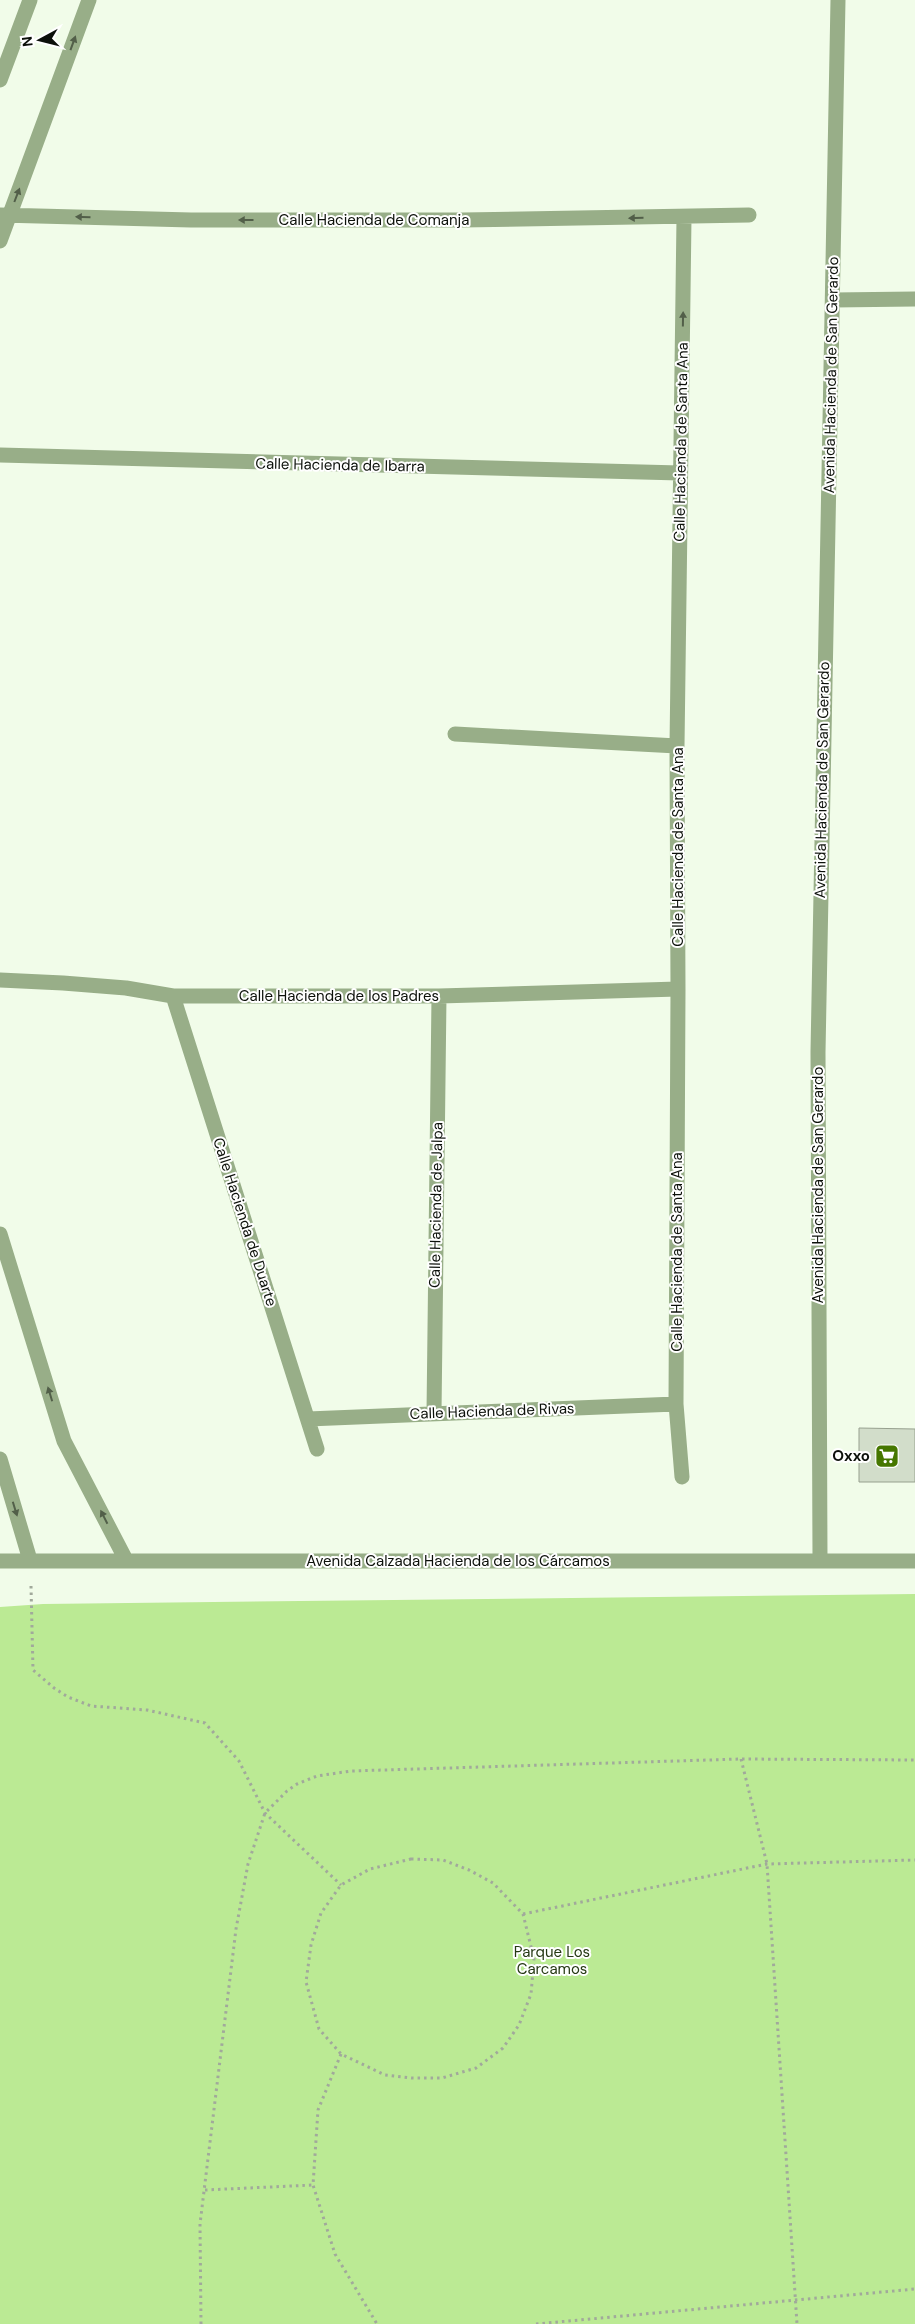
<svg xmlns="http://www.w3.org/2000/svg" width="915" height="2324" font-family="'DM Sans',sans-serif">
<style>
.green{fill:#bbea94}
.building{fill:#d2ddca;stroke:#97a08f}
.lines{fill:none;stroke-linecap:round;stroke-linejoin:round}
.path{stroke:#a1a99b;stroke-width:3;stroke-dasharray:2.5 4;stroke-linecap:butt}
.minor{stroke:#98ae88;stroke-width:15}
.oneway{fill:#525f49}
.labels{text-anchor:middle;stroke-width:4;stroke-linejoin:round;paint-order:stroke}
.street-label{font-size:15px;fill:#0c100a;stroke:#fff}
.poi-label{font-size:15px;font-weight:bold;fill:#0c100a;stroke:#fff;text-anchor:end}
.park-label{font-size:15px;fill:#263914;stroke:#fff}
</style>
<rect width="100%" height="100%" fill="#f1fce9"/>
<!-- green -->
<path class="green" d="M915 1594V2324H0V1607L43 1604Z"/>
<!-- building -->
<path class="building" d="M859 1428 915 1429V1482H859Z"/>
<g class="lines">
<!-- path -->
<path class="path" d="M31 1586 33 1670 54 1688 68 1697 91 1706 147 1710 205 1723 239 1761 265 1813 341 1885
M741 1759 767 1864 797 2324
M411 1859 443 1860 469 1870 493 1883 523 1914 534 1959 531 1994 519 2025 503 2048 476 2068 442 2078H412L385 2075 341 2054 319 2029 306 1982 311 1945 321 1913 341 1885 370 1869Z
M523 1914 767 1864 915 1860
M341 2054 318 2110 313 2185 335 2254 377 2324
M205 2190 313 2185
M201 2324 200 2224 236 1929 248 1864 265 1813 287 1791 297 1784 317 1776 351 1771 741 1759 915 1760
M536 2324 915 2289"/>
<!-- minor -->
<path class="minor" d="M0 80 30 0
M0 215 191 220H462L749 215
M0 241 89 0
M833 300 915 299
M0 455 680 473
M455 734 677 746
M0 980 63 983 126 988 173 996H439L678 989
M173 996 317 1449
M0 1234 64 1441 126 1560
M434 1413 439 996
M308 1419 676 1404
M0 1459 30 1560
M682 1477 676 1404 678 989 677 746 684 218
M820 1559 818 1052 838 0
M0 1561H915"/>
</g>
<!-- one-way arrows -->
<defs><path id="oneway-solid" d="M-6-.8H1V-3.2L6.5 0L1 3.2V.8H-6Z" transform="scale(1.25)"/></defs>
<g class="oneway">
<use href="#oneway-solid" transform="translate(73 43) rotate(-70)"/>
<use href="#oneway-solid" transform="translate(17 195) rotate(-69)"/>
<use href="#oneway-solid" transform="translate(83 217) rotate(-178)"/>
<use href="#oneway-solid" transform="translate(636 218) rotate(179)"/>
<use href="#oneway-solid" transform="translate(246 220) rotate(-180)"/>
<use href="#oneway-solid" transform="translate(683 319) rotate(-89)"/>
<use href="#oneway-solid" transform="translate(50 1394) rotate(-107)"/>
<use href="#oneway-solid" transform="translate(15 1509) rotate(73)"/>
<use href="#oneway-solid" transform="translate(104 1517) rotate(-117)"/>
</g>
<!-- icons -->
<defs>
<g id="supermarket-square" transform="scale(1.25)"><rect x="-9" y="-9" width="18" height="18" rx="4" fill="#467700" stroke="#fff"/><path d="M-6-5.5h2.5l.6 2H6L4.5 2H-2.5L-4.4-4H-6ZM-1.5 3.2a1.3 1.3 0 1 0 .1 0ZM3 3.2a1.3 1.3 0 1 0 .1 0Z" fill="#fff"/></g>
</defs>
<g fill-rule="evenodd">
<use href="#supermarket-square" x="887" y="1456"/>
</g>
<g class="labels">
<!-- street labels -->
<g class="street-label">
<text x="374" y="225">Calle Hacienda de Comanja</text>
<text transform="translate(831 375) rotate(-89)" y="5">Avenida Hacienda de San Gerardo</text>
<text transform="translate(681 442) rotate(-89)" y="5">Calle Hacienda de Santa Ana</text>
<text transform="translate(340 465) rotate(1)" y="5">Calle Hacienda de Ibarra</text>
<text transform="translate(822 780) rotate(-89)" y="5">Avenida Hacienda de San Gerardo</text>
<text transform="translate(678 847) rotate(-90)" y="5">Calle Hacienda de Santa Ana</text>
<text x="339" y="1001">Calle Hacienda de los Padres</text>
<text transform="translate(818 1185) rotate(-90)" y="5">Avenida Hacienda de San Gerardo</text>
<text transform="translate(436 1205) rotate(-89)" y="5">Calle Hacienda de Jalpa</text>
<text transform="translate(245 1222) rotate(72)" y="5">Calle Hacienda de Duarte</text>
<text transform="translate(677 1252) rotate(-90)" y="5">Calle Hacienda de Santa Ana</text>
<text transform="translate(492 1411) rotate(-2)" y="5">Calle Hacienda de Rivas</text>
<text x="458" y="1566">Avenida Calzada Hacienda de los Cárcamos</text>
</g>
<!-- poi labels -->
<g class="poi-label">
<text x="870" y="1461">Oxxo</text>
</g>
<!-- park labels -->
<g class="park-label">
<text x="552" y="1957">Parque Los<tspan x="552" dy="17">Carcamos</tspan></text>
</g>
</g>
<!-- north arrow -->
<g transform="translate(40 40) rotate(263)" stroke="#ffffff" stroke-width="4" paint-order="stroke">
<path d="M0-4L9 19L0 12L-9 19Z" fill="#0c100a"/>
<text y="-8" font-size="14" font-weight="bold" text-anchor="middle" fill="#0c100a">N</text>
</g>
</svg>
